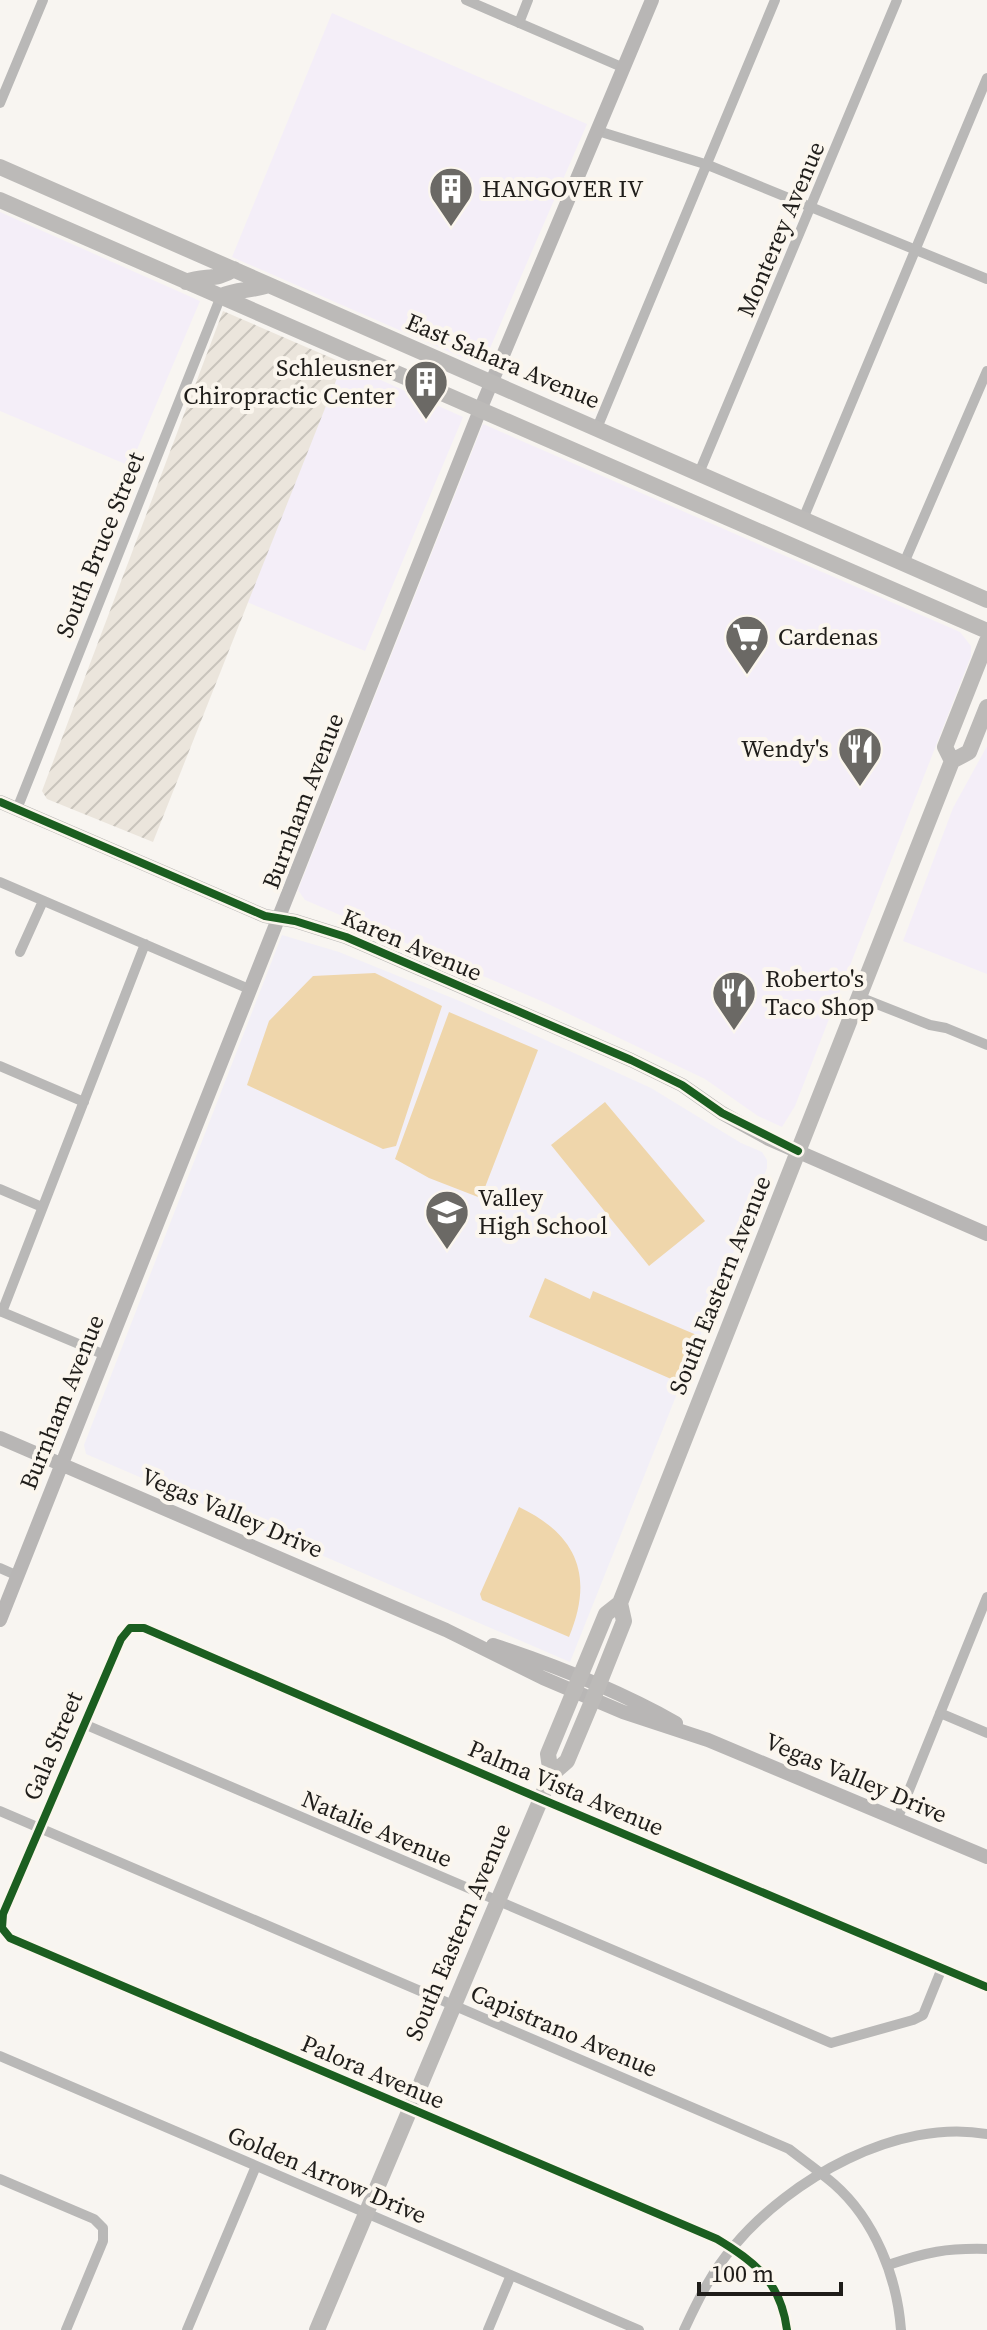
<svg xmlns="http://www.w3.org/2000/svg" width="987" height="2330" font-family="'Source Serif 4',serif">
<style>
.commercial{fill:#f4eef8}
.industrial{fill:url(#industrial-furrows)}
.education{fill:#f2eff7}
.pitch{fill:#efd6ab}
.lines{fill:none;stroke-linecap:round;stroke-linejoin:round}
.street{stroke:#b9b8b7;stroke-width:10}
.secondary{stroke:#b8b6b5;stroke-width:14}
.primary{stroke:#bcbab8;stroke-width:16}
.cycleway-casing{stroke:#fbf6ee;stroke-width:13}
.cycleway{stroke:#1b5e20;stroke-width:8}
.labels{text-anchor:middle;stroke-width:8;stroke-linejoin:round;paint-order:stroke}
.poi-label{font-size:24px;fill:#1f1d1a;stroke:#fbf6ee;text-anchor:start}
.street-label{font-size:24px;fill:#1f1d1a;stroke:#fbf6ee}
</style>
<defs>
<pattern id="industrial-furrows" width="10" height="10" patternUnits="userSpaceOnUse" patternTransform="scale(2)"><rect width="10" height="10" fill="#ebe5dc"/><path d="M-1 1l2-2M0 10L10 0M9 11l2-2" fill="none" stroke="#c9c4bc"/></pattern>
</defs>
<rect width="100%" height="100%" fill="#f8f5f1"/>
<!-- commercial -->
<path class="commercial" d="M332 13 587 124 484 362 470 361 232 257Z
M0 212 200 301 130 466 0 411Z
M343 363 463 417 365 651 247 602Z
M483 424 960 632 971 646V656L795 1106 782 1127 758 1116 705 1079 546 1003 305 900 298 890Z
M987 746V974L903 941 953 808Z"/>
<!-- industrial -->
<path class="industrial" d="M223 311 343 363 153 842 47 799 42 791Z"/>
<!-- education -->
<path class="education" d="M282 935 339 952 462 1002 651 1088 741 1143 762 1152 767 1160V1168L570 1662 86 1454 84 1445Z"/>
<!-- pitch -->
<path class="pitch" d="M375 973 442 1006 396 1146 383 1149 247 1085 269 1021 313 976Z
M449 1012 538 1050 482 1195 478 1197 429 1178 395 1159Z
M605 1102 705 1221 649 1266 551 1145Z
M545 1278 590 1299 593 1291 699 1336 678 1382 529 1317Z
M519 1507C578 1535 594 1577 569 1637L482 1600 480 1594Z"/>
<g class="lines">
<!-- street -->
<path class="street" d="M466 0 624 68
M519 23 528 0
M0 103 43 0
M598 131 708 165 987 279
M597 428 775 0
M699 473 897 0
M803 519 987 78
M904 563 987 371
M17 809 221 296
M0 882 249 989
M20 952 43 901
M859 997 930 1025 946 1028 987 1045
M0 1066 84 1102
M0 1189 42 1207
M0 1311 105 1355
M2 1312 145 944
M0 1568 18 1576
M940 1713 987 1733
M84 1724 831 2043 913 2020 923 2015 942 1968
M0 1811 789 2149C803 2160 819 2171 834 2184 875 2220 897 2277 901 2330
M897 1820 987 1597
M0 2056 639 2330
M0 2179 94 2219 103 2228V2241L66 2330
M888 2265C927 2252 946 2248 987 2249
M187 2330 256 2166
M488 2330 511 2275
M684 2330C698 2300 712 2271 734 2246 790 2179 897 2118 987 2134
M787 2330C781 2283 756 2262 717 2239L10 1938 2 1928 3 1914 121 1639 130 1628H144L541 1799 987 1987"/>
<!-- secondary -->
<path class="secondary" d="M0 802 265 916 295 921 346 937 631 1060 682 1085 722 1113 769 1139 987 1234
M0 1438 446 1630 543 1678 623 1712 708 1740 987 1857
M0 1620 480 410 652 0
M493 1645C557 1666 617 1690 676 1723"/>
<!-- primary -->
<path class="primary" d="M0 167 987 600
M0 200 987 631
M186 282C206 275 216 281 234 269
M221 296C237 289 252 291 268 285
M952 761 945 747 987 641
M551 1775 548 1754 606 1614 620 1603 952 761 969 752 987 707
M317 2330 551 1775 567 1761 593 1699 624 1621 620 1603"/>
<!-- cycleway casing -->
<g class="cycleway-casing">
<path id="cycleway" d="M0 802 265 916 295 921 346 937 631 1060 682 1085 722 1113 798 1151
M787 2330C781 2283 756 2262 717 2239L10 1938 2 1928 3 1914 121 1639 130 1628H144L541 1799 987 1987"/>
</g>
<!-- cycleway -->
<use href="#cycleway" class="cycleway"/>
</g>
<!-- icons -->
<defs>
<g id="building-pin" transform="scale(2.3)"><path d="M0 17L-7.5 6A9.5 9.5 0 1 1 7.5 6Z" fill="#6b6965" stroke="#fbf6ee"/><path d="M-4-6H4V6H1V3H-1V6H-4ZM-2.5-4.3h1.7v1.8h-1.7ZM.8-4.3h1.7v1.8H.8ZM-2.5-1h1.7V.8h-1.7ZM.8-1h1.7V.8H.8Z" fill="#fff"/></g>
<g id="supermarket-pin" transform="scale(2.3)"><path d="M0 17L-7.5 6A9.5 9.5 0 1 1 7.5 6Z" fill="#6b6965" stroke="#fbf6ee"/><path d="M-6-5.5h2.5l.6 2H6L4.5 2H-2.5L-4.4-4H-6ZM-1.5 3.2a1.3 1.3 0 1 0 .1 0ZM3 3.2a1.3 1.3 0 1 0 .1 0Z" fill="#fff"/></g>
<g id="restaurant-pin" transform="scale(2.3)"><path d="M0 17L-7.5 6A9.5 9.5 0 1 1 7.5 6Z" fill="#6b6965" stroke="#fbf6ee"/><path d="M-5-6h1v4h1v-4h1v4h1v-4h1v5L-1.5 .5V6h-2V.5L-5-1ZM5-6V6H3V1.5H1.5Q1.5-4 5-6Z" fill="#fff"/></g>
<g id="school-pin" transform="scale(2.3)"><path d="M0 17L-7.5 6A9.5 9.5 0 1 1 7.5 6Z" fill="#6b6965" stroke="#fbf6ee"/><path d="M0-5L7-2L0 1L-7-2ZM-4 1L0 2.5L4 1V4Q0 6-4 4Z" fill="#fff"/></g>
</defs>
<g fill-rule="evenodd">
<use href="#building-pin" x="451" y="189"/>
<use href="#building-pin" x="426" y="382"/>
<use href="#supermarket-pin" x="747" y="637"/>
<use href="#restaurant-pin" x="860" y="749"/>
<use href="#restaurant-pin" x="734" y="993"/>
<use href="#school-pin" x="447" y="1212"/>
</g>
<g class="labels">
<!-- poi labels -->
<g class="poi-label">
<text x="482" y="197">HANGOVER IV</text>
<text x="395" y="376" text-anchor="end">Schleusner<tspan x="395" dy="28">Chiropractic Center</tspan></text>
<text x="778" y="645">Cardenas</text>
<text x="829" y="757" text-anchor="end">Wendy's</text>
<text x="765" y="987">Roberto's<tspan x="765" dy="28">Taco Shop</tspan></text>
<text x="478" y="1206">Valley<tspan x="478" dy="28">High School</tspan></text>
</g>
<!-- street labels -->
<g class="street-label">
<text transform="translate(781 229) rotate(-67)" y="8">Monterey Avenue</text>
<text transform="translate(503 361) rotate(23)" y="8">East Sahara Avenue</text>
<text transform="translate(100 545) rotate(-68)" y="8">South Bruce Street</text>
<text transform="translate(303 801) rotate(-69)" y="8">Burnham Avenue</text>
<text transform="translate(412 945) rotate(23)" y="8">Karen Avenue</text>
<text transform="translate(720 1285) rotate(-68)" y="8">South Eastern Avenue</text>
<text transform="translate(62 1402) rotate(-68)" y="8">Burnham Avenue</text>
<text transform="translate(232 1513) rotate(23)" y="8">Vegas Valley Drive</text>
<text transform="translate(53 1746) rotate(-67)" y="8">Gala Street</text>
<text transform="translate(856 1778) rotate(23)" y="8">Vegas Valley Drive</text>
<text transform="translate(566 1788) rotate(23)" y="8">Palma Vista Avenue</text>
<text transform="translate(377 1829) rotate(23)" y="8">Natalie Avenue</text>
<text transform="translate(458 1932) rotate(-67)" y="8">South Eastern Avenue</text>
<text transform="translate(564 2031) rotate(23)" y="8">Capistrano Avenue</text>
<text transform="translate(373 2072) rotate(23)" y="8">Palora Avenue</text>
<text transform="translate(327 2175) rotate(23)" y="8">Golden Arrow Drive</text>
</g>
</g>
<!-- scale -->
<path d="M699 2282v12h142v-12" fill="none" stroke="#1f1d1a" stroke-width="4"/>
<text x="711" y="2282" font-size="24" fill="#1f1d1a" stroke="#fbf6ee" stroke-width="6" paint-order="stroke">100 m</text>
</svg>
